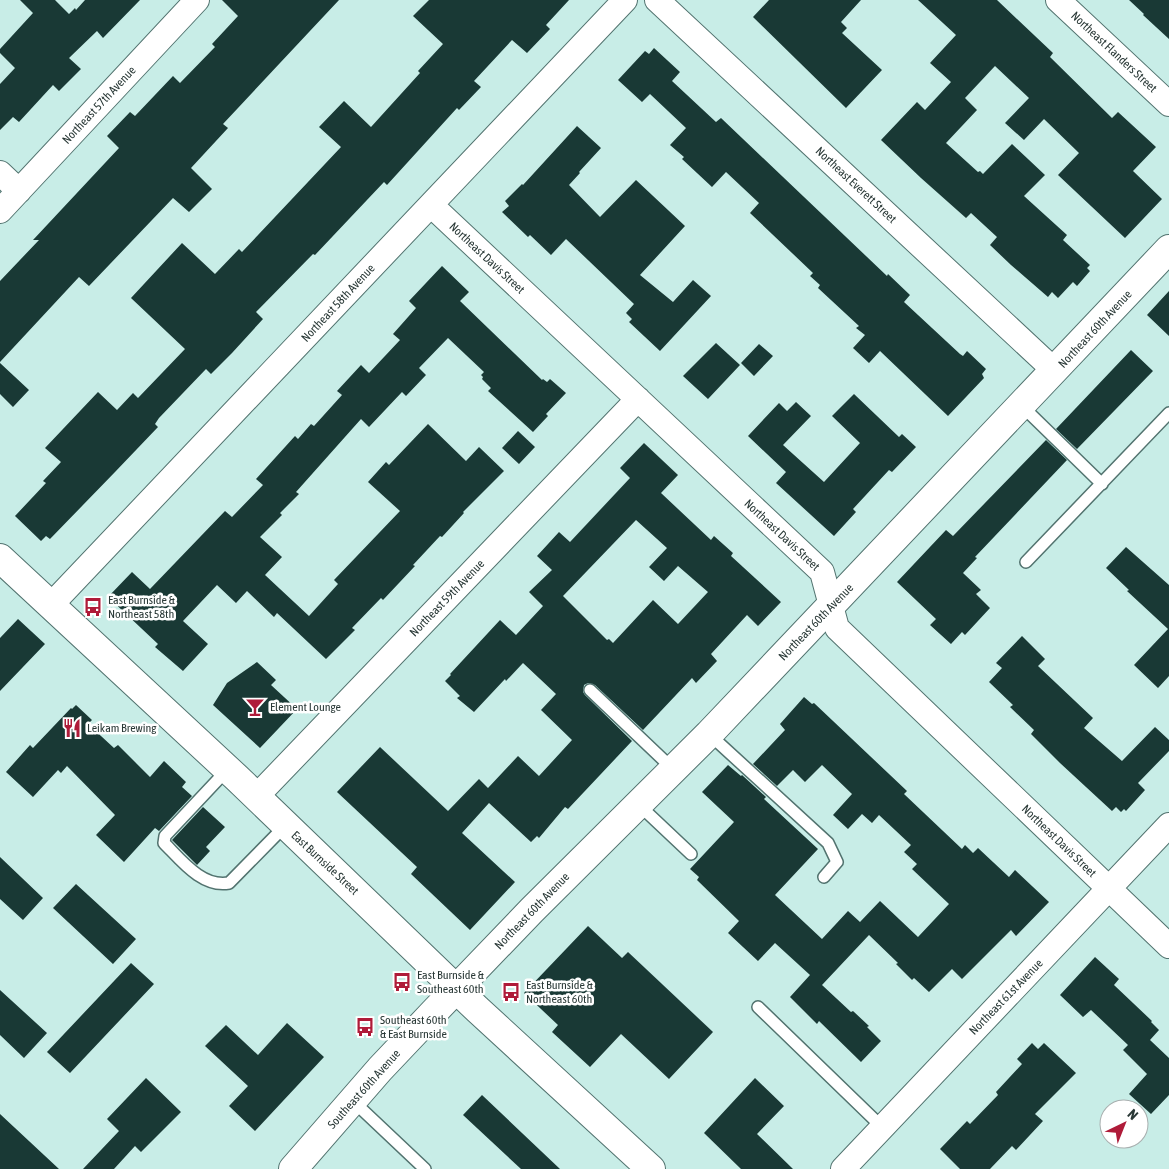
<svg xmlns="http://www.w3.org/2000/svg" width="1169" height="1169" font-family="'Asap Condensed',sans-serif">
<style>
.building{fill:#193935;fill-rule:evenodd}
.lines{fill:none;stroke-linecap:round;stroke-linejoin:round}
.lane-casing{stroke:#52736f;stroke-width:14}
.street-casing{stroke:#52736f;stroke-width:26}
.secondary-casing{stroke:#52736f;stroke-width:30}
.lane{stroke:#fff;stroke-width:11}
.street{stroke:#fff;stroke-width:24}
.secondary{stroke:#fff;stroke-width:28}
.labels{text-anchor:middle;stroke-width:5;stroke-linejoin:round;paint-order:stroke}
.street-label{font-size:12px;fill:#293836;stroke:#fff}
.poi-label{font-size:12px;fill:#293836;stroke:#fff;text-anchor:start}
</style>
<rect width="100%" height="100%" fill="#c8ede7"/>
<!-- building -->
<path class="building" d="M20 0H55L69 14 75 8 76 10 85 0H140L103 38 97 31 69 58 81 69 59 91 53 85 19 122 13 117 0 130V84L15 68 0 53V49L33 13Z
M222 0H339L223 124 228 128 191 168 212 189 189 212 173 198 89 286 79 277 0 362V281L39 240H33L119 148 107 136 130 112 135 116 173 76 180 83 215 47 212 44 238 16Z
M429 0H569L546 25 550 29 527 53 512 40 474 81 481 87 459 110 457 108 387 185 384 182 315 255 313 254 256 312 263 319 232 353 211 374 206 369 159 418 155 424 158 427 115 472 50 539 46 536 41 541 15 516 46 483 43 481 61 462 45 448 98 392 117 410 133 393 138 398 185 349 131 298 182 243 215 274 239 249 242 252 341 147 319 127 344 101 371 127 420 73 418 71 443 44 413 16Z
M769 0H861L841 22 847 28 842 33 882 70 846 108 753 17Z
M918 0H997L1053 53 1050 57 1112 118 1118 112 1156 147 1133 171 1162 199 1125 238 1058 175 1079 153 1044 119 1024 140 1005 123 1029 98 995 66 965 98 977 110 946 143 978 172 980 171 983 174 1012 144 1045 175 1024 196 1067 235 1063 240 1090 265 1087 268 1090 271 1077 286 1073 282 1058 298 1052 292 1048 297 1011 265 990 245 997 237 971 213 966 218 921 178 881 140 917 102 925 110 951 82 930 63 956 35Z
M1129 0H1169V39L1143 15 1144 14Z
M654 48 680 72 672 81 716 122 721 118 887 276 888 274 910 295 904 302 960 354 963 356 967 351 986 369 982 374 984 378 948 416 880 351 869 363 853 348 865 335 856 328 859 326 818 288 820 285 810 276 813 273 750 213 759 203 726 172 712 187 682 159 684 157 670 145 686 128 650 94 642 102 618 80 645 51 649 54Z
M577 126 601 148 579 172 580 173 569 185 600 217 636 180 685 226 640 275 673 302 693 280 711 296 660 351 629 322 632 319 626 313 634 304 566 239 551 255 530 235 528 237 502 212 509 206 505 201 522 184 523 185Z
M442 266 469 292 460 301 542 380 543 379 547 382 550 379 566 393 546 414 548 416 533 432 488 391 491 388 482 379 483 377 481 375 484 372 448 338 419 368 426 375 406 396 402 392 369 427 361 419 296 492 299 494 280 513 282 515 260 537 282 557 265 575 309 616 338 584 334 580 400 511 368 482 386 462 389 465 428 424 466 461 479 447 504 471 463 512 464 513 442 537 440 536 413 565 415 566 383 600 381 598 352 628 355 630 326 659 277 613 274 617 247 591 236 603 217 585 183 621 208 644 183 671 155 647 158 644 108 597 132 572 150 589 225 511 232 517 263 485 256 479 295 436 298 439 311 424 314 426 342 395 337 391 361 365 369 373 400 340 393 334 416 308 409 301Z
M1169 291V336L1147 315Z
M716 343 740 365 708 399 683 376Z
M759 344 773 356 754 376 741 363Z
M1131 350 1153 371 1077 449 1056 429Z
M0 363 29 390 13 407 0 394Z
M854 394 899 437 902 434 916 447 892 472 889 470 853 509 856 512 834 536 776 483 786 472 748 436 779 403 787 411 796 402 811 416 783 445 824 482 860 443 832 416Z
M518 431 535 447 519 464 502 448Z
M1046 440 1067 460 975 557 977 558 963 573 981 590 976 594 990 608 965 635 962 632 951 644 930 625 936 619 897 582 946 530 953 536Z
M644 443 678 475 661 493 711 540 714 536 733 553 731 556 781 602 758 626 747 615 711 654 717 661 696 683 692 678 643 730 595 685 588 683 584 685 583 692 585 695 632 741 568 809 565 807 539 838 537 836 531 842 489 803 462 833 515 882 470 930 411 874 417 867 337 792 380 747 448 811 479 779 488 788 518 756 539 776 572 740 541 710 556 694 523 663 506 681 505 679 474 712 457 698 460 696 445 681 451 675 450 674 500 620 516 635 543 606 529 592 552 570 537 556 559 532 570 542 630 478 620 468ZM636 520 667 548 649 567 664 581 678 566 708 592 678 624 653 600 613 643 609 639 607 640 563 596Z
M1126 547 1169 585V676L1158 688 1134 665 1168 629 1127 591 1129 590 1106 568Z
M18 619 45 644 0 691V638Z
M1022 636 1045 659 1038 666 1093 718 1084 728 1122 761 1155 727 1169 740V751L1138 783 1145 790 1126 811 1124 809 1121 812 1116 807 1112 811 1060 763 1031 734 1034 730 1010 707 1013 705 989 682 1002 668 996 663Z
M257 662 276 680 271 685 297 709 260 748 213 705 227 683Z
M804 697 812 704 814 703 907 791 904 794 962 849 965 845 973 853 978 848 1009 877 1015 870 1049 902 1016 936 1011 930 962 979 952 969 929 992 914 978 912 980 896 964 898 963 869 935 822 985 851 1012 853 1011 869 1026 867 1027 881 1041 861 1062 819 1021 817 1024 790 997 810 975 775 943 758 961 728 933 739 921 697 880 699 877 690 869 734 822 702 792 728 765 741 776 742 775 766 797 764 799 818 849 775 895 822 939 848 911 860 922 880 901 918 937 949 904 912 869 917 864 904 852 911 845 879 815 872 823 862 814 848 829 833 815 852 794 822 765 805 782 793 770 777 786 753 764 785 730 780 724Z
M76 705 92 720 88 724 114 748 118 745 150 777 164 761 186 782 182 787 192 796 159 831 155 828 124 862 96 835 115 815 67 766 61 773 58 770 33 797 6 772 30 745 33 748 71 708 72 709Z
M203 807 225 827 206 847 210 851 197 865 172 840Z
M0 857 43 898 23 920 0 899Z
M76 884 136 939 113 964 53 908Z
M588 926 622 958 628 952 713 1032 669 1079 621 1034 590 1067 552 1032 558 1025 524 993Z
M1095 957 1119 979 1114 985 1152 1021 1151 1022 1159 1030 1150 1040 1169 1058V1095L1151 1114 1129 1094 1147 1074 1123 1050 1128 1045 1091 1010 1083 1017 1060 995Z
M131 963 154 984 70 1073 47 1052Z
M0 990 47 1033 24 1058 0 1035Z
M287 1023 324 1057 255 1131 229 1106 248 1086 205 1046 226 1025 258 1055Z
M1032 1043 1038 1049 1044 1043 1076 1073 1035 1114 1043 1121 1016 1150 1012 1146 990 1169H960L940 1149 967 1121 970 1124 998 1095 996 1092 1022 1064 1017 1059Z
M146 1078 181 1112 141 1152 135 1146 114 1169H83L119 1131 107 1119Z
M755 1078 784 1106 757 1134 793 1169H741L704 1133Z
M482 1095 560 1169H521L463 1115Z
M0 1114 59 1169H0Z"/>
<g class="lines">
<!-- lane casing -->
<g class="lane-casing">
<path id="lane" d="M1022 406 1102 484
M1026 562 1169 413
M590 690 673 769
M709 734 828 843 837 862 824 877
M227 770 165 836 164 843C181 860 202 888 229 883L285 826
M638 804 691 854
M758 1007 882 1127
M353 1101 425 1169"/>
</g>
<!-- street casing -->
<g class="street-casing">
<path id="street" d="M657 0 1055 371
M1058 0 1169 104
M0 173 19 191
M431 205 822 572 837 628 1169 946
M0 211 197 0
M51 605 625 0
M256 797 638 399
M843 1169 1169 825"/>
</g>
<!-- secondary casing -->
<g class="secondary-casing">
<path id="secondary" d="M0 558 237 778 477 1009 651 1169
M293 1169 380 1069 434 1012 532 910 709 734 1169 249"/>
</g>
<!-- lane -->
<use href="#lane" class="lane"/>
<!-- street -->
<use href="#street" class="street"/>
<!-- secondary -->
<use href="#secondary" class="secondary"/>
</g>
<!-- icons -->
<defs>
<g id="bus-bare" transform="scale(1.5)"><path d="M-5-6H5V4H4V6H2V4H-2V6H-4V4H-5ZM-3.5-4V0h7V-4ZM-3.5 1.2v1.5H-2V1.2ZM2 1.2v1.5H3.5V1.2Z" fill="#af1b39" stroke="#fff" stroke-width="2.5" paint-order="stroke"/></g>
<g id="bar-bare" transform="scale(1.5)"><path d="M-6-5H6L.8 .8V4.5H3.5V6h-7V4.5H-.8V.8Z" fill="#af1b39" stroke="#fff" stroke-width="2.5" paint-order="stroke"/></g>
<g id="restaurant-bare" transform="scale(1.5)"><path d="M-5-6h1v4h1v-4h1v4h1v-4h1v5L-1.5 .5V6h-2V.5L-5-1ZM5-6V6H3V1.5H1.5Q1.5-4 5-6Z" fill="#af1b39" stroke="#fff" stroke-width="2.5" paint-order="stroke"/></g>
</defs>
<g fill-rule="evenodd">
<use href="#bus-bare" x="93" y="607"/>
<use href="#bar-bare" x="255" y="707"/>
<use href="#restaurant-bare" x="72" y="728"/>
<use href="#bus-bare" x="402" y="982"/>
<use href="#bus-bare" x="511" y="992"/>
<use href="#bus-bare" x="365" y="1027"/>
</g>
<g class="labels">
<!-- street labels -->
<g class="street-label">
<text transform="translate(1114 52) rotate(43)" y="4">Northeast Flanders Street</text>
<text transform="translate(99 105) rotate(-47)" y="4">Northeast 57th Avenue</text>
<text transform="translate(856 185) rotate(43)" y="4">Northeast Everett Street</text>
<text transform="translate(487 258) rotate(43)" y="4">Northeast Davis Street</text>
<text transform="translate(338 303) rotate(-47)" y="4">Northeast 58th Avenue</text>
<text transform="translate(1095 329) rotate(-47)" y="4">Northeast 60th Avenue</text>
<text transform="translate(782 535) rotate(43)" y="4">Northeast Davis Street</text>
<text transform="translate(447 598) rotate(-46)" y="4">Northeast 59th Avenue</text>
<text transform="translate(816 622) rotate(-46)" y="4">Northeast 60th Avenue</text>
<text transform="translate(1059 841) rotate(44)" y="4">Northeast Davis Street</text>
<text transform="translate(325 863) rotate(43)" y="4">East Burnside Street</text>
<text transform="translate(532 911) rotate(-46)" y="4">Northeast 60th Avenue</text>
<text transform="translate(1006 997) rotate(-46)" y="4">Northeast 61st Avenue</text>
<text transform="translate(364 1089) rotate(-48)" y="4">Southeast 60th Avenue</text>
</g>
<!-- poi labels -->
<g class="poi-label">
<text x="108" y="604">East Burnside &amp;<tspan x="108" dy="14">Northeast 58th</tspan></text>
<text x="270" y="711">Element Lounge</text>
<text x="87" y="732">Leikam Brewing</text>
<text x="417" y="979">East Burnside &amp;<tspan x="417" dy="14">Southeast 60th</tspan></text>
<text x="526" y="989">East Burnside &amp;<tspan x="526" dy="14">Northeast 60th</tspan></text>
<text x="380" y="1024">Southeast 60th<tspan x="380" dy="14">&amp; East Burnside</tspan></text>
</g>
</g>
<!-- north arrow -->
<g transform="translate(1124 1124) rotate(43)"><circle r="24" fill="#ffffff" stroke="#a9afaf"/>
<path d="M0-4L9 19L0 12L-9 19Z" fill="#af1b39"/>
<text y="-8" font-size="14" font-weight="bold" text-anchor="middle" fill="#293836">N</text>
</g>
</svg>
